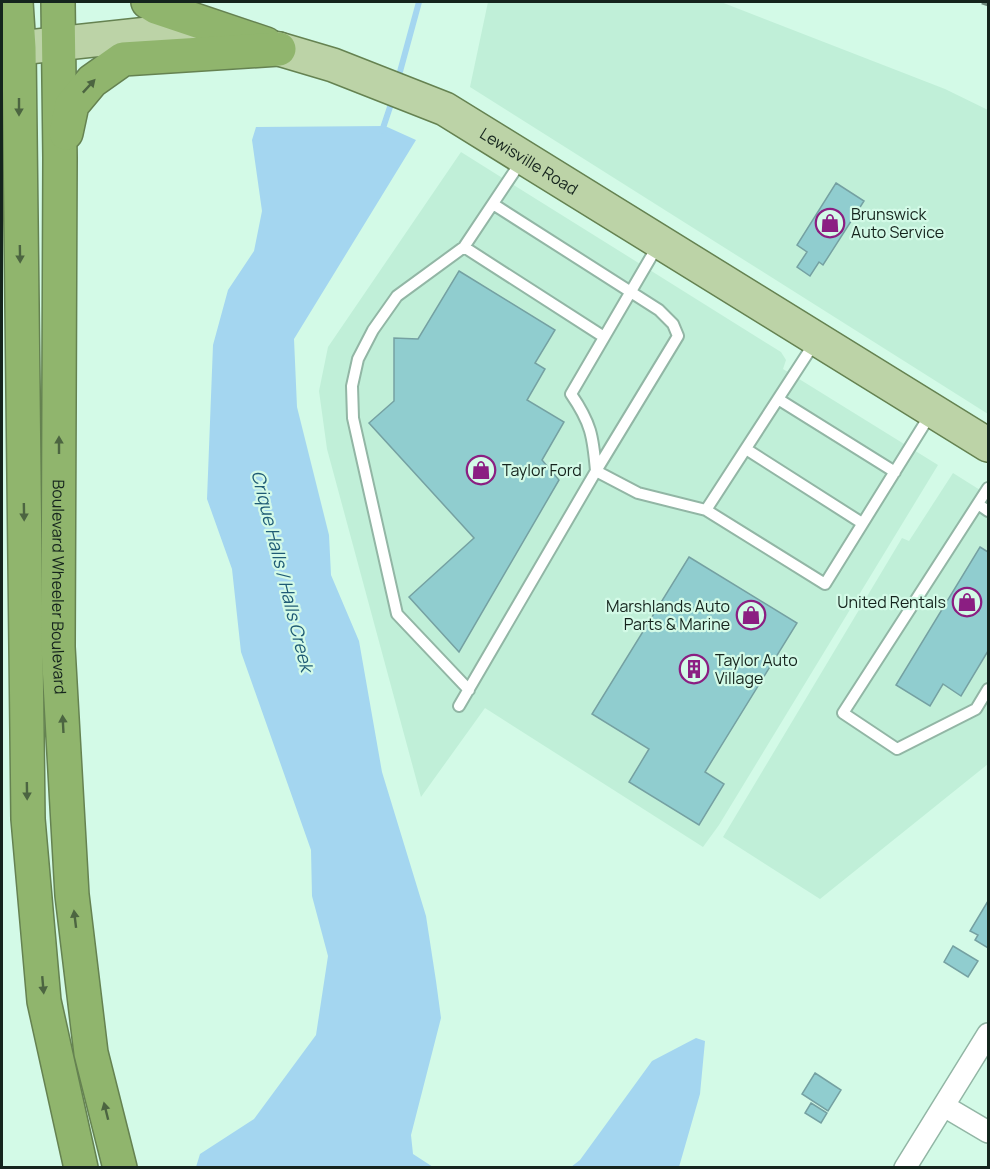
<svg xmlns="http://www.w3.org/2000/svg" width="990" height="1169" font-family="Manrope,sans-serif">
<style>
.built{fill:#c0efd8}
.water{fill:#a4d6f0}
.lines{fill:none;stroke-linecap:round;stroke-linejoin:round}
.stream{stroke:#a4d6f0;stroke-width:6}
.building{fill:#90cdcf;stroke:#75a1a2;stroke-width:1.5}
.lane-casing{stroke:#92b6a5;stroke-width:14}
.street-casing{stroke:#92b6a5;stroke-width:24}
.primary-casing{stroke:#658251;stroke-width:36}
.highway-casing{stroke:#658251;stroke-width:36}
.lane{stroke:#fff;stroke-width:10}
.street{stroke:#fff;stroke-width:21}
.primary{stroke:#bcd3a7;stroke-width:33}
.highway{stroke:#90b56d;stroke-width:33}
.rail{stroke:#6e897c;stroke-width:4.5;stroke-dasharray:8 8;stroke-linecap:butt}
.oneway{fill:#4c6541}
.labels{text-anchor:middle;stroke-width:4.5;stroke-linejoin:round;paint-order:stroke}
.street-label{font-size:16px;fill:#15241d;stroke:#d3fae7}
.poi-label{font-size:16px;fill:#15241d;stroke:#d3fae7;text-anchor:start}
.water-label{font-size:18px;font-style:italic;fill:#1f5b75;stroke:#d3fae7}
</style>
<rect width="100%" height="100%" fill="#d3fae7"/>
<!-- built -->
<path class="built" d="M488 2H721L945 89 988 110V414L470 87Z
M461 152 781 352 786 360 783 369 938 465 719 825 703 847 485 708 421 797 327 449 319 391 328 347Z
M953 473 988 495V764L820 899 723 837 902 538 909 541Z"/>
<!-- water -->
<path class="water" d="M385 126 416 140 294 339 297 407 329 535 331 575 359 641 382 772 426 916 436 981 441 1018 411 1135 413 1154 433 1167H196L200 1154 254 1119 316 1035 328 956 312 896 311 850 241 652 232 569 207 499 213 345 228 290 254 251 262 211 252 140 256 127Z
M696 1038 705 1041 700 1094 679 1167H571L580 1160 652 1061Z"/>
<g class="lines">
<!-- stream -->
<path class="stream" d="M398 79 419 2
M382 131 393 98"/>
</g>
<!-- building -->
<path class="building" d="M836 183 864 201 823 265 819 262 810 276 797 267 807 252 797 245Z
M459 271 555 330 535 363 545 369 527 400 564 422 542 460 559 480 459 652 409 597 474 538 369 423 394 401V338L418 339Z
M980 547 988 552V651L961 696 943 684 930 706 896 685Z
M689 557 797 623 705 772 724 784 699 825 629 782 649 749 592 714Z
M988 901V948L975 940 978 935 970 931Z
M953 946 978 961 968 977 944 962Z
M815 1073 841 1090 828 1111 802 1094Z
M811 1103 827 1113 821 1123 805 1113Z"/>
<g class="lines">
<!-- lane casing -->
<g class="lane-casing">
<path id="lane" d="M493 204 659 310 673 324 678 336 596 471 638 493 706 510
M464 247 604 337
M815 342 706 510 825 584 930 415
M778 399 895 472
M746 449 862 523
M988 488 843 713 897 749 976 709 988 689
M978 504 988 511
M469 690 397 614 353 418 352 386 358 359 373 330 397 296 464 247 522 160
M459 706 596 471C593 436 591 423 571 394L658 245"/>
</g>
<!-- street casing -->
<g class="street-casing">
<path id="street" d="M944 1106 988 1132
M905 1168 988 1034"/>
</g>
<!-- primary casing -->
<g class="primary-casing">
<g id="primary">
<path id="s1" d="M19 48 176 31 279 49 333 65 445 109 988 445"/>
</g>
</g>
<!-- highway casing -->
<g class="highway-casing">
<g id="highway">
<path d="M16 2 19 48 28 819 44 1001 81 1168"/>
<path id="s2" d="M58 2 60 158 58 647 72 895 91 1053 120 1168"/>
<path d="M148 2 156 7 266 44"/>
<path d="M66 133 72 105 92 81 123 59 279 49"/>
</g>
</g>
<!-- lane -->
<use href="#lane" class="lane"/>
<!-- street -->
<use href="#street" class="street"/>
<!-- primary -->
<use href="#primary" class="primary"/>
<!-- highway -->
<use href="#highway" class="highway"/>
<!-- rail -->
<path class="rail" d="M982 2 988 4"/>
</g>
<!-- one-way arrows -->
<defs><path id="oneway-solid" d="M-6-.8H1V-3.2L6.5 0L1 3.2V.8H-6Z" transform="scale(1.5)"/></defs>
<g class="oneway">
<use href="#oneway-solid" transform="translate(89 86) rotate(-47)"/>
<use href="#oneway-solid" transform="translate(19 107) rotate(90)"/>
<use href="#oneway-solid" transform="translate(20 254) rotate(89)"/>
<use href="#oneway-solid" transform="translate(59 445) rotate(-90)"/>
<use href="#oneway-solid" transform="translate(24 512) rotate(89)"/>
<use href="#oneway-solid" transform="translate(63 724) rotate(-93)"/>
<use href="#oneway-solid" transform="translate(27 791) rotate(89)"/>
<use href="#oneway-solid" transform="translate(75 919) rotate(-97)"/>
<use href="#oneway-solid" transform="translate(43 985) rotate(85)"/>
<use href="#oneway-solid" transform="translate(106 1111) rotate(-104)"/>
</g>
<!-- icons -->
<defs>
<g id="shop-ring" transform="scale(1.5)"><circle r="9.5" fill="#d3fae7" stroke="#8b1e82" stroke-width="1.5"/><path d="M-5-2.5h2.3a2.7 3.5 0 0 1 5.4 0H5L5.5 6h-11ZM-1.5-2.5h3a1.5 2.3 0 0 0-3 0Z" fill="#8b1e82"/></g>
<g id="building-ring" transform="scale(1.5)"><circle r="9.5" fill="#d3fae7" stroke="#8b1e82" stroke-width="1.5"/><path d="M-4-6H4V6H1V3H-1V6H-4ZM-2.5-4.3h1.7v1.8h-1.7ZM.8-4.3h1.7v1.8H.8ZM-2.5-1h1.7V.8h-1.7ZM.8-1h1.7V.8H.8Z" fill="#8b1e82"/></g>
</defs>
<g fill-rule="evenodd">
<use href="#shop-ring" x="830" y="223"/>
<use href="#shop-ring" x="481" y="470"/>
<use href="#shop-ring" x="967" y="602"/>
<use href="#shop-ring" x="751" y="615"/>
<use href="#building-ring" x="694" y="669"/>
</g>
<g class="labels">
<!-- street labels -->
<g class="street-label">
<text dy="6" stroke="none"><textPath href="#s1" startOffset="538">Lewisville Road</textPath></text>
<text dy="6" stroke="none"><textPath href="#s2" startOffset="585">Boulevard Wheeler Boulevard</textPath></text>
</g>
<!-- poi labels -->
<g class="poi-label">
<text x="851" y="220">Brunswick<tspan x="851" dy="18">Auto Service</tspan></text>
<text x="502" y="476">Taylor Ford</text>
<text x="946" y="608" text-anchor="end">United Rentals</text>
<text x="730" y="612" text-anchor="end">Marshlands Auto<tspan x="730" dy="18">Parts &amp; Marine</tspan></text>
<text x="715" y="666">Taylor Auto<tspan x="715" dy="18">Village</tspan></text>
</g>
<!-- water labels -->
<g class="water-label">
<text transform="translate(282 571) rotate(76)" y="6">Crique Halls / Halls Creek</text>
</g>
</g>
<!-- border -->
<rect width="990" height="1169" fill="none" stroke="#15241d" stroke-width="6"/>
</svg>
